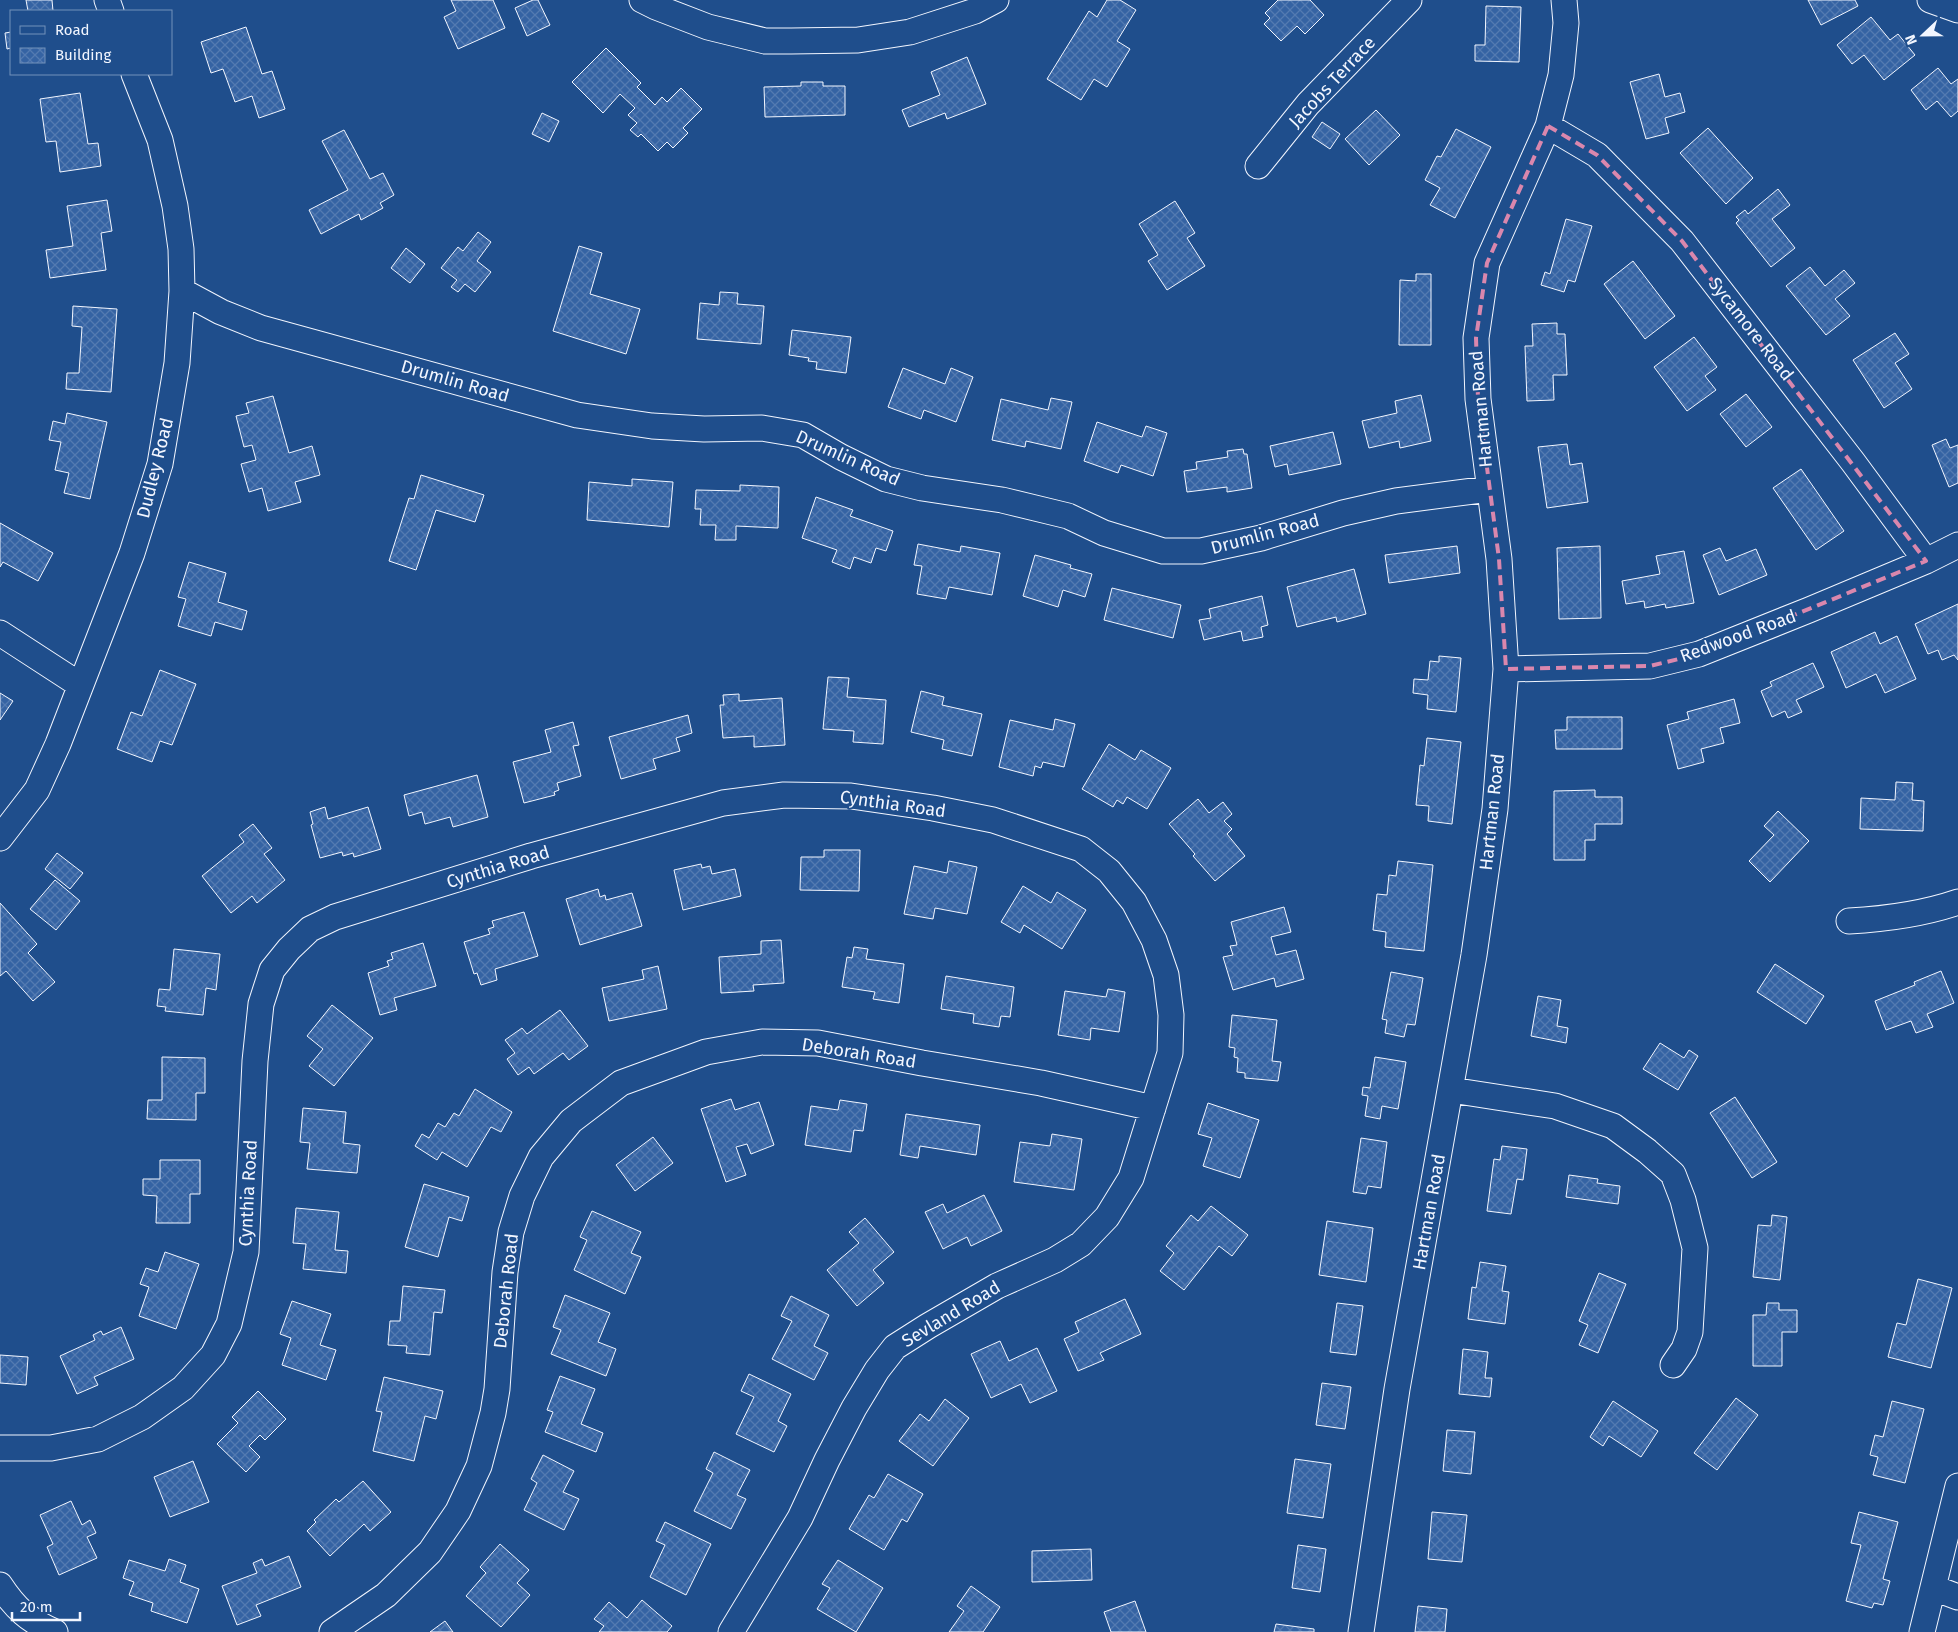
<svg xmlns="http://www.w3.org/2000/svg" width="1958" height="1632" font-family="'Fira Sans',sans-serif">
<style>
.building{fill:url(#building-cross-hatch);stroke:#f2f6ff}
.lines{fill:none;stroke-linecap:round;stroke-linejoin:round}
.minor-casing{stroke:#f2f6ff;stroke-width:27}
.minor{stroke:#1f4e8c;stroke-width:25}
.marked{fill:none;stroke:#da87ad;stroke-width:4;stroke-dasharray:10 6;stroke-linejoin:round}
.labels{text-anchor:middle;stroke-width:4;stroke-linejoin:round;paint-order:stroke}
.street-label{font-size:18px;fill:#f2f6ff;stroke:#1f4e8c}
</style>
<defs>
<pattern id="building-cross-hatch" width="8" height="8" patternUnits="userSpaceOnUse" patternTransform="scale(1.25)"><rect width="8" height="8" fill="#3563a3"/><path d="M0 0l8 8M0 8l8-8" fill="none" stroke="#537ab1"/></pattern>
</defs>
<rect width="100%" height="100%" fill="#1f4e8c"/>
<!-- building -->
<path class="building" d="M26 0H52L53 11H28Z
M451 0H493L505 28 458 49 444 17 456 11Z
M533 0H538L550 25 527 36 515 8Z
M1107 0H1120L1136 10 1117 41 1130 49 1107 87 1094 79 1081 100 1047 79 1089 11 1097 17Z
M1278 0H1310L1324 15 1305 34 1297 26 1281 41 1264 24 1270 18 1265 13Z
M1808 0H1855L1858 6 1821 25Z
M1486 6 1521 7 1519 62 1475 61V45H1485Z
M1871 17 1890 40 1898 34 1915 55 1884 80 1864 55 1852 64 1837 45Z
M246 27 262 74 272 71 285 109 259 118 252 96 235 102 223 69 211 73 201 42Z
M11 32V48L7 49 5 33Z
M606 48 641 83 637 87 655 105 662 97 667 102 681 88 702 109 683 128 688 133 673 148 667 142 658 151 641 134 638 137 630 130 637 123 628 115 635 108 620 94 603 113 572 82Z
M967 57 986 104 947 119 945 113 909 127 902 110 940 95 931 72Z
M1938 68 1951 84 1958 79V111L1951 117 1937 101 1926 110 1911 90Z
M1659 74 1665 97 1680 93 1685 112 1665 118 1669 133 1646 139 1630 82Z
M801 82H823V86H845V115L765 117 764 87 801 86Z
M80 93 88 144 98 143 101 166 60 172 56 141 46 142 40 99Z
M1376 110 1400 135 1369 165 1345 139Z
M542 113 559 121 549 142 532 134Z
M1322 122 1340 134 1330 149 1312 137Z
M1708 128 1753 178 1726 204 1680 153Z
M1456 129 1491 147 1455 218 1430 205 1440 188 1425 180 1437 156 1441 157Z
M344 130 370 179 383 173 394 195 380 203 383 208 361 220 359 214 321 234 309 210 348 190 322 141Z
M1778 189 1790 205 1772 219 1795 248 1771 267 1736 223 1739 220 1736 217 1745 210 1748 214Z
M107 200 112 231 101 233 106 270 50 278 46 250 73 246 67 206Z
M1175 201 1195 233 1187 238 1205 266 1167 290 1148 261 1158 255 1139 224Z
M1566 219 1592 226 1575 282 1568 280 1564 292 1541 285 1545 272 1550 274Z
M478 232 491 242 477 261 491 272 475 292 465 284 458 292 451 287 457 280 441 268 458 247 463 251Z
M579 246 602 253 590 294 640 309 626 354 553 331Z
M406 248 425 264 410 283 391 268Z
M1633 261 1675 316 1645 339 1604 284Z
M1810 267 1825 286 1844 270 1855 283 1835 299 1850 316 1826 335 1786 286Z
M1416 274H1431V345H1399L1400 280 1416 281Z
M720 292 738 293 737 304 764 306 761 344 697 339 700 303 719 305Z
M73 306 117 309 111 392 66 389 67 373H79L82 327 72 326Z
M1557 323V334H1565L1567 375H1553L1554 400 1527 401 1525 346H1533L1532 324Z
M792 330 851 337 846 373 816 369 817 362 808 361 809 358 789 355Z
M1895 333 1909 354 1895 363 1912 389 1884 408 1853 360Z
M1694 337 1717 367 1705 376 1716 390 1687 411 1654 367Z
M903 368 945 384 951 368 973 377 956 422 924 410 921 419 888 407Z
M1746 394 1772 427 1746 447 1720 414Z
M1421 395 1431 441 1400 448 1399 441 1369 448 1362 421 1397 413 1395 401Z
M273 396 289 453 312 446 320 475 295 482 301 502 268 511 262 488 249 492 241 464 256 460 252 445 244 447 236 416 249 413 246 403Z
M1051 398 1072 402 1061 449 1026 441 1025 447 992 440 1001 399 1048 410Z
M67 413 107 422 90 499 64 493 69 473 55 470 61 442 49 440 53 421 65 424Z
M1097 422 1142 437 1146 426 1167 433 1153 476 1121 465 1118 473 1084 461Z
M1333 432 1341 464 1289 475 1287 464 1275 467 1270 446Z
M1946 439 1950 448 1958 445V483L1949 487 1932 445Z
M1567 444 1570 465 1582 463 1588 502 1547 508 1538 447Z
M1243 449 1244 454H1247L1252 488 1227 492V487L1187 492 1184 471 1197 469 1196 462 1228 457 1227 451Z
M1801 469 1844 531 1816 550 1773 488Z
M421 475 484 495 475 522 436 510 416 570 389 561 409 498 414 499Z
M632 479 673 482 669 527 587 520 589 482 632 486Z
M740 485 779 487 778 528 736 526V540H715L716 525H700L701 509H695L696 490 740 491Z
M816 497 853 510 850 516 893 531 886 551 876 548 871 563 854 557 850 569 832 562 837 550 802 538Z
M0 523 53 553 38 581 3 562 0 567Z
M918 544 960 552 961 546 1000 553 992 595 949 587 946 599 917 594 922 566 914 565Z
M1457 546 1460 573 1389 583 1385 555Z
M1600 546 1601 618 1559 619 1557 548Z
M1720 548 1726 561 1756 549 1767 575 1719 595 1703 555Z
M1684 551 1694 603 1666 608 1665 604 1645 608 1644 601 1626 604 1622 581 1660 574 1656 556Z
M1035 555 1071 565 1070 568 1092 574 1085 597 1063 590 1058 607 1023 596Z
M189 562 226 573 218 602 247 611 242 630 215 622 211 636 178 626 186 599 178 597Z
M1354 569 1366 614 1337 622 1336 617 1297 627 1287 587Z
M1112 588 1181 605 1173 638 1104 620Z
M1262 596 1268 625 1261 627 1263 637 1243 641 1241 631 1204 640 1199 620 1211 618 1209 609Z
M1958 604V660L1954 655 1942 660 1938 650 1928 654 1915 624Z
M1875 632 1880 644 1897 636 1916 679 1885 693 1876 674 1846 688 1831 652Z
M1439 656 1461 658 1456 712 1427 709 1428 695 1413 693 1414 679 1428 680 1430 661 1439 662Z
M1813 663 1824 687 1796 700 1802 712 1788 718 1785 711 1772 717 1761 691 1772 686 1770 682Z
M160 670 196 684 172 745 160 741 152 762 117 749 131 712 142 716Z
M828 677 849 678 847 697 886 700 883 744 853 742 854 731 823 729Z
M921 691 944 697 942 705 982 714 972 756 942 749 944 740 911 732Z
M0 693 13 701 0 720Z
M739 694V701L782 698 785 745 754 747V736L723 738 720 705H724L723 695Z
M1734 699 1740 723 1720 728 1724 743 1701 749 1704 762 1678 769 1667 725 1689 719 1687 712Z
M688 715 692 733 676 738 680 751 653 759 656 769 621 779 609 737Z
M1567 717H1622V749H1556L1555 730H1567Z
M1055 719 1075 724 1064 767 1043 762 1041 768 1035 766 1033 776 999 767 1010 720 1053 730Z
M573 722 579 745 573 746 581 776 557 783 559 790 554 792 555 795 524 803 513 762 551 752 545 730Z
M1427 738 1461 742 1452 824 1428 821 1429 806 1416 805 1420 765 1424 766Z
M1109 744 1135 760 1141 750 1171 768 1147 809 1127 797 1123 804 1117 800 1113 807 1082 789Z
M477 775 488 817 453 827 450 817 425 824 422 812 409 816 404 795Z
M1896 782 1913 783 1912 800 1924 801 1923 831 1860 829 1861 798 1895 800Z
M1595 790V797H1622V824H1595V840H1585V860H1554V791Z
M1198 799 1209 813 1223 802 1232 814 1224 821 1232 829 1227 834 1245 856 1215 881 1193 856 1195 854 1169 824Z
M325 807 328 819 368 807 381 849 354 857 353 853 343 856 342 852 320 858 311 825 313 824 310 812Z
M1778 811 1809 841 1770 882 1749 861 1774 835 1764 826Z
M253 824 272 848 264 854 285 880 257 903 252 896 231 913 202 876 244 842 239 835Z
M824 850H860L859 891 800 890 801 857H824Z
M57 853 83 873 70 889 45 869Z
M949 861 977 867 967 914 935 908 933 919 904 914 914 866 947 873Z
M1398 861 1433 865 1424 951 1385 947 1386 932 1373 930 1377 894 1387 895 1389 875 1396 876Z
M701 864 702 868 710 866 712 874 735 869 741 896 683 910 674 870Z
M55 880 80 901 56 930 30 909Z
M1023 886 1051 903 1057 892 1086 910 1062 949 1024 925 1020 933 1001 922Z
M598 889 600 897 605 895 606 900 632 893 642 926 580 945 566 899Z
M0 903 37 944 28 953 55 982 33 1001 6 971 0 976Z
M1284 907 1291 932 1271 937 1276 955 1296 950 1304 979 1276 987 1274 978 1233 990 1223 957 1233 955 1230 946 1237 945 1231 922Z
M524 912 538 956 495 969 497 980 481 985 477 973 474 974 464 942 490 934 488 929 494 927 492 921Z
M781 940 784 983 753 985 754 991 721 993 719 957 761 954V941Z
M423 943 436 986 394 998 397 1010 380 1015 368 973 389 966 387 961 393 959 391 953Z
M854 947 868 949 866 959 904 964 899 1003 873 999 875 992 842 987 847 957 852 958Z
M174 949 220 954 216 990 206 988 203 1015 165 1011 166 1007 157 1006 159 989 170 990Z
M1775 964 1824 996 1806 1024 1757 992Z
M658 966 667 1009 609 1021 602 988 644 979 642 970Z
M1941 971 1954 1003 1927 1014 1933 1027 1916 1033 1911 1021 1886 1030 1875 1001 1915 985 1914 982Z
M1391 972 1423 978 1415 1025 1407 1024 1404 1037 1385 1033 1387 1020 1382 1019Z
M946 976 1014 987 1010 1017 1001 1016 999 1027 973 1023 974 1014 941 1009Z
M1108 989 1125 992 1119 1032 1091 1028 1090 1040 1058 1035 1065 991 1106 997Z
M1538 996 1561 1000 1557 1026 1568 1028 1566 1043 1531 1036Z
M332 1005 373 1038 334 1086 309 1066 323 1049 307 1036Z
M560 1010 588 1046 569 1060 563 1053 534 1074 529 1067 518 1075 507 1059 515 1053 505 1040 522 1028 527 1034Z
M1232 1015 1277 1020 1272 1061 1281 1062 1278 1081 1245 1078V1073L1237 1072 1238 1058 1234 1057 1235 1048 1229 1047Z
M1660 1043 1684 1058 1689 1050 1698 1056 1678 1090 1643 1069Z
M162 1057 205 1058V1093H196V1120L147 1119 148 1100H162Z
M1375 1057 1406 1062 1398 1109 1382 1106 1380 1119 1365 1116 1368 1096 1362 1095 1363 1087 1370 1088Z
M475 1089 512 1112 501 1132 491 1127 467 1167 442 1152 437 1160 415 1146 422 1134 429 1138 438 1123 445 1127 454 1113 459 1116Z
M1735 1097 1777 1162 1752 1178 1710 1113Z
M731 1099 735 1110 759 1102 774 1145 751 1154 747 1144 736 1147 746 1175 726 1182 701 1109Z
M840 1100 867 1104 863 1131 854 1130 851 1152 805 1145 811 1106 838 1110Z
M1208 1103 1259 1120 1240 1178 1203 1166 1212 1138 1198 1134Z
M303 1108 346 1112 343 1143 360 1145 357 1173 307 1169 310 1143 300 1142Z
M906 1114 980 1125 976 1155 920 1146 918 1158 900 1155Z
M1052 1134 1082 1139 1074 1190 1014 1182 1020 1142 1050 1146Z
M653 1137 673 1163 635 1191 616 1165Z
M1361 1138 1387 1142 1381 1188 1368 1186 1366 1194 1353 1192Z
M1502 1146 1527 1149 1523 1180 1517 1179 1511 1214 1487 1211 1494 1159 1500 1160Z
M160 1160H200V1194H190V1223H156L157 1196 143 1195V1179H160Z
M1569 1175 1598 1179 1597 1183 1620 1186 1618 1204 1566 1197Z
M424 1184 469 1197 462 1221 449 1217 438 1257 405 1247Z
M984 1195 1002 1231 971 1246 967 1237 943 1249 925 1212 943 1204 947 1213Z
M1211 1206 1248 1235 1232 1256 1219 1246 1184 1290 1160 1271 1174 1253 1166 1246 1191 1215 1198 1221Z
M296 1208 339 1212 335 1250 348 1251 346 1273 303 1269 306 1244 293 1243Z
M592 1211 641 1232 631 1253 641 1257 625 1294 574 1270 587 1240 580 1237Z
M1772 1215 1787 1217 1780 1280 1753 1277 1758 1225 1771 1226Z
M865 1218 894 1252 873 1270 884 1283 857 1306 827 1270 859 1243 849 1232Z
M1327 1221 1373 1228 1366 1282 1319 1275Z
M165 1252 199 1264 176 1329 139 1316 149 1287 140 1284 146 1268 158 1272Z
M1480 1262 1506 1266 1502 1291 1509 1292 1505 1324 1468 1319 1472 1287 1476 1288Z
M1599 1273 1626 1284 1598 1353 1579 1345 1588 1325 1579 1321Z
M1918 1279 1952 1288 1931 1368 1888 1357 1897 1323 1906 1325Z
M403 1286 445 1290 442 1313 434 1312 430 1355 406 1353 407 1346 388 1345 390 1321H400Z
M565 1295 610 1313 598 1342 616 1349 606 1376 551 1354 561 1330 553 1327Z
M791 1296 829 1315 814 1346 828 1353 814 1380 772 1359 792 1321 781 1316Z
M1125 1299 1141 1334 1100 1353 1104 1360 1078 1371 1064 1339 1079 1332 1075 1322Z
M292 1301 331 1314 320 1345 336 1350 326 1380 282 1365 291 1338 280 1334Z
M1337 1303 1363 1306 1356 1355 1330 1352Z
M1767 1303H1779V1310H1797V1332H1782V1366H1753V1315H1766Z
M121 1327 134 1359 94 1377 98 1385 77 1394 60 1356 95 1340 93 1335 101 1331 103 1335Z
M1000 1341 1009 1361 1037 1348 1057 1391 1030 1403 1021 1384 991 1398 971 1354Z
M1463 1349 1488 1352 1485 1378H1492L1490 1397 1459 1394Z
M0 1355 28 1357 26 1385 0 1383Z
M749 1374 791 1394 778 1421 787 1426 774 1452 736 1434 754 1397 741 1391Z
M560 1376 595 1389 581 1424 603 1433 596 1452 545 1432 553 1412 547 1410Z
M384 1377 443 1391 436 1419 425 1416 414 1461 373 1451 382 1412 376 1411Z
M1322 1383 1351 1387 1345 1429 1316 1425Z
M258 1391 286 1419 265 1440 260 1435 249 1446 260 1457 246 1472 217 1444 238 1423 232 1417Z
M1736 1398 1758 1415 1717 1470 1694 1453Z
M945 1399 969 1418 933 1466 899 1441 920 1414 929 1421Z
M1613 1401 1658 1431 1641 1457 1609 1436 1603 1446 1590 1437Z
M1892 1401 1924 1409 1905 1483 1873 1475 1878 1457 1870 1455 1875 1435 1883 1437Z
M1447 1430 1475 1432 1471 1474 1443 1471Z
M714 1452 750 1470 737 1495 746 1499 731 1529 694 1511 713 1473 706 1469Z
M543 1455 574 1471 563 1492 579 1499 564 1530 524 1510 537 1483 531 1479Z
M1295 1459 1331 1464 1323 1518 1287 1513Z
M193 1461 209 1502 170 1517 154 1477Z
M888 1474 923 1494 907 1522 902 1519 884 1550 849 1529 869 1495 874 1498Z
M363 1481 391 1512 370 1531 364 1524 330 1556 307 1531 316 1522 314 1520 336 1499 339 1502Z
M71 1501 82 1525 90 1520 96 1533 87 1537 97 1558 59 1575 47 1547 53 1544 40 1515Z
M1432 1512 1467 1515 1462 1562 1428 1559Z
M1859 1512 1898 1522 1883 1579 1890 1581 1883 1605 1874 1603 1872 1608 1846 1601 1861 1545 1851 1543Z
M665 1522 711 1544 686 1595 650 1577 665 1545 656 1541Z
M500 1544 529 1570 517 1583 530 1595 501 1627 466 1596 486 1573 480 1567Z
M1298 1545 1326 1549 1320 1592 1292 1588Z
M1091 1549 1092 1580 1032 1582V1551Z
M289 1556 301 1587 256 1605 261 1616 237 1625 222 1586 257 1573 253 1563 262 1559 265 1566Z
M169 1559 186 1565 180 1582 199 1589 187 1623 151 1611 153 1603 129 1595 134 1582 123 1578 129 1560 165 1571Z
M838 1560 883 1588 856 1632 817 1609 830 1588 822 1584Z
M971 1586 1000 1607 983 1632H949L964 1611 957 1606Z
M642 1600 672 1626 667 1632H599L604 1626 594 1619 609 1602 627 1618Z
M1135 1601 1146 1632H1111L1104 1612Z
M1418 1606 1447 1609 1445 1632H1415Z
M445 1621 453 1632H430Z
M1276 1624 1314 1629V1632H1274Z"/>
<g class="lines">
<!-- minor casing -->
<g class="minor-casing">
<path id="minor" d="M107 0 111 11
M642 0 656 7 708 27 765 41H791L858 40 910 32 975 11 996 0
M1930 0 1958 10
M1548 126 1597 155 1682 241 1853 462 1926 561
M1258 166 1308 104 1409 0
M182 291 221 312 261 328 577 415 652 426 704 429 762 428 803 435 841 457 886 479 922 488 1002 500 1068 516 1104 533 1163 551H1201L1261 538 1343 513 1396 501 1489 489
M0 633 80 685
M1506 669 1650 666 1699 654 1809 610 1926 561 1958 545
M0 838 37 790 58 744 132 553 160 464 177 363 182 291 181 249 175 206 160 140 134 74
M1849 921C1885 919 1923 914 1958 902
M1451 1090 1555 1106 1613 1126 1647 1151 1673 1174 1683 1200 1695 1248 1690 1332 1684 1349 1673 1365
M0 1448H51L98 1439 142 1417 183 1388 213 1355 229 1324 246 1252 255 1061 261 1004 272 970 289 949 310 929 335 917 531 856 723 803 784 795 851 796 933 808 993 820 1081 849 1109 871 1134 902 1154 940 1166 975 1171 1015 1170 1053 1131 1178 1107 1217 1081 1244 1055 1260 997 1286 928 1326 895 1347 877 1370 854 1408 827 1460 800 1518 731 1632
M0 1585C15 1608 29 1621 55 1632
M1934 1588 1958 1597
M332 1632 386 1595 430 1552 458 1511 479 1466 493 1413 497 1389 505 1272 511 1232 522 1196 541 1157 571 1121 621 1083 706 1052 762 1042 818 1043 922 1063 1041 1083 1153 1108
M1361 1632 1397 1389 1474 955 1495 809 1506 669 1499 559 1478 399 1476 338 1487 263 1548 126 1561 75 1566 23 1564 0
M1922 1632 1958 1486"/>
</g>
<!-- minor -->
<use href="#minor" class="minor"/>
</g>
<!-- marked area -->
<path class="marked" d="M1548 126 1597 155 1682 241 1926 561 1699 654 1650 666 1506 669 1499 559 1478 399 1476 338 1487 263Z"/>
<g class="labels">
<!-- street labels -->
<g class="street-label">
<text transform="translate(1332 82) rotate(-47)" y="6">Jacobs Terrace</text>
<text transform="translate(1751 329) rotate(52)" y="6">Sycamore Road</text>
<text transform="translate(455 381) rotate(16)" y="6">Drumlin Road</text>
<text transform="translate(1481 409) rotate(-95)" y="6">Hartman Road</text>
<text transform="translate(848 458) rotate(24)" y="6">Drumlin Road</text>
<text transform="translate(155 468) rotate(-76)" y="6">Dudley Road</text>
<text transform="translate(1265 534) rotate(-15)" y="6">Drumlin Road</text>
<text transform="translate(1738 636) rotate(-20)" y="6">Redwood Road</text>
<text transform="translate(893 804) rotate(8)" y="6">Cynthia Road</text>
<text transform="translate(1492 812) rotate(-84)" y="6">Hartman Road</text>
<text transform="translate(498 867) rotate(-17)" y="6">Cynthia Road</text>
<text transform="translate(859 1053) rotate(9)" y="6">Deborah Road</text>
<text transform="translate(248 1193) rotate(-87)" y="6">Cynthia Road</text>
<text transform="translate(1429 1212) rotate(-80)" y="6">Hartman Road</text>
<text transform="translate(506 1291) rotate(-84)" y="6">Deborah Road</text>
<text transform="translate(951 1314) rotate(-31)" y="6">Sevland Road</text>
</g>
</g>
<!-- legend -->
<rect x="10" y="10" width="162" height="65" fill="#1f4e8c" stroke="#7391ba"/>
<rect x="20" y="26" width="25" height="8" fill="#1f4e8c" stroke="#7391ba"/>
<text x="55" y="35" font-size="15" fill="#f2f6ff">Road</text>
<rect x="20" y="48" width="25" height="15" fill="url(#building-cross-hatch)" stroke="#7391ba"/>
<text x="55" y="60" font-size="15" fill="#f2f6ff">Building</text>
<!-- north arrow -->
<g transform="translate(1923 35) rotate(248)" stroke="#1f4e8c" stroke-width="4" paint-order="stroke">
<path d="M0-4L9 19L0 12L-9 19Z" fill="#f2f6ff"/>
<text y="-8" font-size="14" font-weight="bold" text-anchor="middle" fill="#f2f6ff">N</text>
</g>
<!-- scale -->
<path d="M12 1612v8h68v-8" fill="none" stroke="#f2f6ff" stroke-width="2.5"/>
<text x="20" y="1612" font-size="15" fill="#f2f6ff" stroke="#1f4e8c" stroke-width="4" paint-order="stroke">20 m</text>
</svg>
